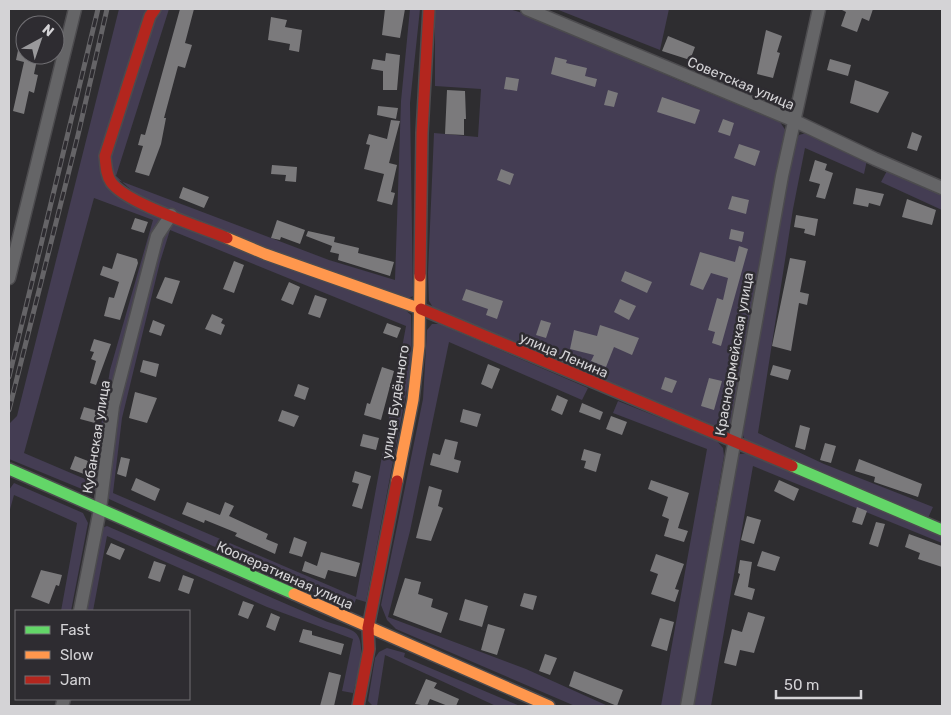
<svg xmlns="http://www.w3.org/2000/svg" width="951" height="715" font-family="Rubik,sans-serif">
<style>
.green{fill:#443d53;fill-rule:evenodd}
.building{fill:#7b7a7c}
.lines{fill:none;stroke-linecap:round;stroke-linejoin:round}
.street-casing{stroke:#4c4b4e;stroke-width:15}
.fast-casing{stroke:#4c4b4e;stroke-width:14}
.slow-casing{stroke:#4c4b4e;stroke-width:14}
.jam-casing{stroke:#4c4b4e;stroke-width:14}
.street{stroke:#656567;stroke-width:12}
.fast{stroke:#63d668;stroke-width:11}
.slow{stroke:#ff974d;stroke-width:11}
.jam{stroke:#b3261e;stroke-width:11}
.rail-casing{stroke:#656467;stroke-width:5}
.rail{stroke:#2e2c31;stroke-width:3;stroke-dasharray:9;stroke-linecap:butt}
.labels{text-anchor:middle;stroke-width:5;stroke-linejoin:round;paint-order:stroke}
.street-label{font-size:14px;fill:#d4d3d6;stroke:#2e2c31}
</style>
<rect width="100%" height="100%" fill="#2e2d30"/>
<!-- green -->
<path class="green" d="M119 9H150L100 161 159 216 160 221 94 494 9 459V424L17 416ZM94 198 153 220 110 370 92 482 24 453Z
M159 9H169L115 179 329 260 395 280 401 101 410 9H420L410 103 413 296 406 300 355 284 134 197C112 183 106 177 111 149L145 38Z
M435 9H509L540 18 675 79 780 122 786 131 731 426 725 431 437 314 429 301 428 273 434 133 478 137 481 89 435 86Z
M556 9H669L660 50Z
M806 133 867 160 864 174 805 148 793 209 758 433 824 464 933 507 928 518 745 440 742 433 794 142 799 135Z
M888 169 942 193V210L881 182Z
M179 222 403 308 411 315 412 363 366 602 356 599 352 609 109 499 107 488 112 426 152 262 169 224ZM170 230 406 326 356 597 113 493 122 418 160 262Z
M432 324H440L588 388 582 400 449 342 410 531 388 617 526 669 608 706H575L396 629 387 620 381 605 423 399 427 330Z
M618 401 716 440 723 448 724 456 681 706H661L707 449 613 413Z
M750 453 942 534V543L753 466 711 706H693L736 459 740 454Z
M14 483 83 513 88 523 71 611H61L77 523 14 495 9 513V490Z
M107 526 323 620C332 624 344 626 353 631 369 640 357 678 353 693L342 691 353 639 267 607 107 536 93 611H84L99 529Z
M387 648 405 653 404 657 520 706H496L385 655 377 706H373L368 701 375 658 379 652Z"/>
<!-- building -->
<path class="building" d="M180 9H194L185 43 192 45 185 68 178 66 164 118H166L161 144 149 176 135 172 143 146 138 145 141 134 145 135Z
M385 9H405L400 38 382 35Z
M840 9H873L869 21 862 18 857 32 841 26 846 12Z
M271 17 287 20 285 27 302 30 299 52 289 50 290 44 268 40Z
M766 30 782 36 777 52 780 53 773 78 757 74Z
M21 36H25V56L38 55 34 74 38 75 34 93 29 91 24 114 13 111 24 62 16 60Z
M668 36 695 47 690 60 662 51Z
M386 53 400 55 397 90H383V71L371 69 373 59 385 61Z
M555 57 567 60 566 63 587 68 585 76 597 79 595 87 551 74Z
M830 59 851 65 848 76 827 70Z
M506 77 519 79 517 91 504 89Z
M855 80 889 92 878 113 850 103Z
M447 90 465 91 466 119H464V135L445 134Z
M608 90 618 93 614 107 604 105Z
M662 97 700 110 695 124 657 112Z
M378 106 398 108 396 119 377 115Z
M723 119 734 123 730 136 718 132Z
M391 120 400 121 389 163 397 165 391 192 395 193 392 205 377 201 384 174 364 169 370 145 366 144 369 134 387 139Z
M912 132 922 136 917 151 907 148Z
M739 144 760 151 755 166 734 158Z
M815 160 827 164 825 170 833 173 825 199 816 197 820 184 809 181Z
M272 165 297 167 296 182 285 181 286 175 271 174Z
M501 169 514 174 510 185 497 180Z
M183 187 209 197 204 208 179 198Z
M856 188 884 194 880 206 869 203 868 207 853 204Z
M732 196 749 200 746 214 728 209Z
M907 199 936 210 932 225 902 217Z
M796 215 818 219 815 236 804 233 805 229 794 227Z
M135 218 148 222 144 233 131 229Z
M277 220 305 230 300 244 281 237 280 240 271 238Z
M731 229 744 232 742 242 729 239Z
M308 231 335 237 334 242 359 248 358 253 394 262 390 276 338 260 339 254 330 252 332 246 306 236Z
M739 246 748 249 721 346 712 343 715 332 708 330 717 298 723 300 728 278 711 273 703 290 690 285 700 252 735 262Z
M117 253 137 259 138 263 120 320 104 316 109 297 114 298 119 282 100 275 103 266 112 269Z
M790 258 806 261 800 292 809 294 807 305 799 303 791 351 772 346Z
M234 261 244 265 234 293 223 289Z
M625 271 652 282 647 293 621 281Z
M165 277 180 281 172 304 156 298Z
M289 282 300 287 293 305 281 300Z
M466 289 503 301 497 319 486 315 488 309 462 300Z
M315 295 327 299 320 318 308 314Z
M620 299 636 306 629 320 614 312Z
M212 314 223 319 221 323 225 325 221 335 205 329Z
M153 320 165 325 161 336 149 332Z
M541 320 551 323 546 338 536 335Z
M387 323 401 328 397 338 383 333Z
M600 325 639 338 632 355 614 347 606 367 591 361 594 355 570 349 574 330 597 336Z
M94 339 111 344 96 385 90 383 96 361 91 359 94 352 90 351Z
M143 360 159 364 156 377 140 372Z
M488 364 500 369 492 389 481 384Z
M773 365 791 370 788 380 770 375Z
M382 367 394 371 381 420 364 415 367 403 370 404Z
M665 377 677 381 672 393 661 389Z
M709 378 722 381 714 410 701 406Z
M298 384 309 388 305 400 294 396Z
M135 392 157 398 147 423 129 418Z
M557 395 568 400 562 415 551 410Z
M582 403 603 412 600 420 579 412Z
M84 407 98 411 95 423 80 419Z
M463 409 481 414 477 427 460 422Z
M282 410 299 416 294 427 278 421Z
M611 416 627 422 622 435 606 429Z
M800 425 810 428 805 450 795 447Z
M363 434 379 438 376 450 360 446Z
M445 439 458 442 454 459 461 461 458 473 430 465 433 453 440 455Z
M825 443 836 446 831 463 820 460Z
M584 449 601 454 596 472 584 468 586 461 581 460Z
M75 456 88 461 84 474 70 469Z
M121 457 130 459 126 477 117 474Z
M859 459 922 484 918 497 874 482 875 477 855 471Z
M355 471 371 476 362 509 352 506 359 484 352 482Z
M136 478 160 489 155 501 131 490Z
M651 480 689 493 678 528 688 531 684 542 664 536 669 519 662 516 668 497 648 489Z
M779 480 799 489 794 501 774 491Z
M429 486 442 490 438 506 443 508 431 541 416 538Z
M187 502 220 515 225 502 234 506 229 516 268 534 266 539 278 544 275 554 235 536 237 533 205 520 204 523 182 514Z
M857 507 867 511 862 525 852 522Z
M747 516 761 520 754 544 741 540Z
M876 522 885 524 878 547 869 544Z
M909 534 942 546V567L918 559 920 553 905 547Z
M294 537 307 542 302 557 289 553Z
M111 543 125 549 120 560 106 554Z
M762 551 780 557 775 571 757 566Z
M321 552 360 563 356 577 328 570 325 579 302 571 305 561 317 566Z
M656 554 684 564 675 589 679 590 675 602 651 594 658 574 650 571Z
M740 560 752 562 748 587 755 589 752 600 734 595 740 574 738 573Z
M154 561 166 565 160 582 148 578Z
M41 570 62 575 59 586 56 585 49 604 31 597Z
M183 575 194 579 189 594 178 590Z
M405 578 421 582 418 594 433 599 431 607 448 613 441 633 393 615Z
M524 593 537 596 533 610 520 606Z
M465 599 488 606 482 627 459 620Z
M243 601 254 605 248 619 238 615Z
M748 612 765 617 754 653 740 650 736 666 724 663 732 629 742 632Z
M271 613 280 617 275 631 266 627Z
M660 618 674 622 667 651 651 646Z
M488 624 505 629 497 655 481 650Z
M303 629 312 631V635L344 644 341 655 299 642Z
M545 654 557 658 550 675 539 671Z
M574 671 623 690 617 706 569 686Z
M329 672 341 675 334 706H320Z
M426 679 437 683 434 688 459 699 456 706H448L430 699 427 706 415 704Z"/>
<g class="lines">
<!-- street casing -->
<g class="street-casing">
<path id="street" d="M527 9 795 121 875 159 942 188
M9 278 75 9
M80 611 100 509 113 406 157 236 171 215
M62 706 64 699
M687 706 782 176 819 9"/>
</g>
<!-- fast casing -->
<g class="fast-casing">
<path id="fast" d="M792 466 942 530
M9 469 294 594"/>
</g>
<!-- slow casing -->
<g class="slow-casing">
<path id="slow" d="M227 238 265 254 421 309
M397 481 413 400 419 346 420 276
M294 594 549 706"/>
</g>
<!-- jam casing -->
<g class="jam-casing">
<path id="jam" d="M155 9 150 16 105 156C106 165 106 175 111 182 125 203 201 227 227 238
M420 276 422 133 429 9
M421 309 792 466
M358 706 369 649 368 628 397 481"/>
</g>
<!-- street -->
<use href="#street" class="street"/>
<!-- fast -->
<use href="#fast" class="fast"/>
<!-- slow -->
<use href="#slow" class="slow"/>
<!-- jam -->
<use href="#jam" class="jam"/>
<!-- rail casing -->
<g class="rail-casing">
<path id="rail" d="M9 377 98 9
M9 410 78 135 107 9"/>
</g>
<!-- rail -->
<use href="#rail" class="rail"/>
</g>
<g class="labels">
<!-- street labels -->
<g class="street-label">
<text transform="translate(741 83) rotate(23)" y="5">Советская улица</text>
<text transform="translate(734 354) rotate(-80)" y="5">Красноармейская улица</text>
<text transform="translate(564 355) rotate(23)" y="5">улица Ленина</text>
<text transform="translate(395 402) rotate(-81)" y="5">улица Будённого</text>
<text transform="translate(96 437) rotate(-81)" y="5">Кубанская улица</text>
<text transform="translate(285 575) rotate(24)" y="5">Кооперативная улица</text>
</g>
</g>
<!-- border -->
<rect width="951" height="715" fill="none" stroke="#d4d3d6" stroke-width="20"/>
<!-- legend -->
<rect x="15" y="610" width="175" height="90" fill="#2e2c31" stroke="#706f73"/>
<rect x="25" y="626" width="25" height="8" fill="#63d668" stroke="#706f73"/>
<text x="60" y="635" font-size="15" fill="#d4d3d6">Fast</text>
<rect x="25" y="651" width="25" height="8" fill="#ff974d" stroke="#706f73"/>
<text x="60" y="660" font-size="15" fill="#d4d3d6">Slow</text>
<rect x="25" y="676" width="25" height="8" fill="#b3261e" stroke="#706f73"/>
<text x="60" y="685" font-size="15" fill="#d4d3d6">Jam</text>
<!-- north arrow -->
<g transform="translate(40 40) rotate(40)"><circle r="24" fill="#2e2c31" stroke="#706f73"/>
<path d="M0-4L9 19L0 12L-9 19Z" fill="#9a999c"/>
<text y="-8" font-size="14" font-weight="bold" text-anchor="middle" fill="#d4d3d6">N</text>
</g>
<!-- scale -->
<path d="M776 690v8h85v-8" fill="none" stroke="#d4d3d6" stroke-width="2.5"/>
<text x="784" y="690" font-size="15" fill="#d4d3d6" stroke="#2e2c31" stroke-width="4" paint-order="stroke">50 m</text>
</svg>
